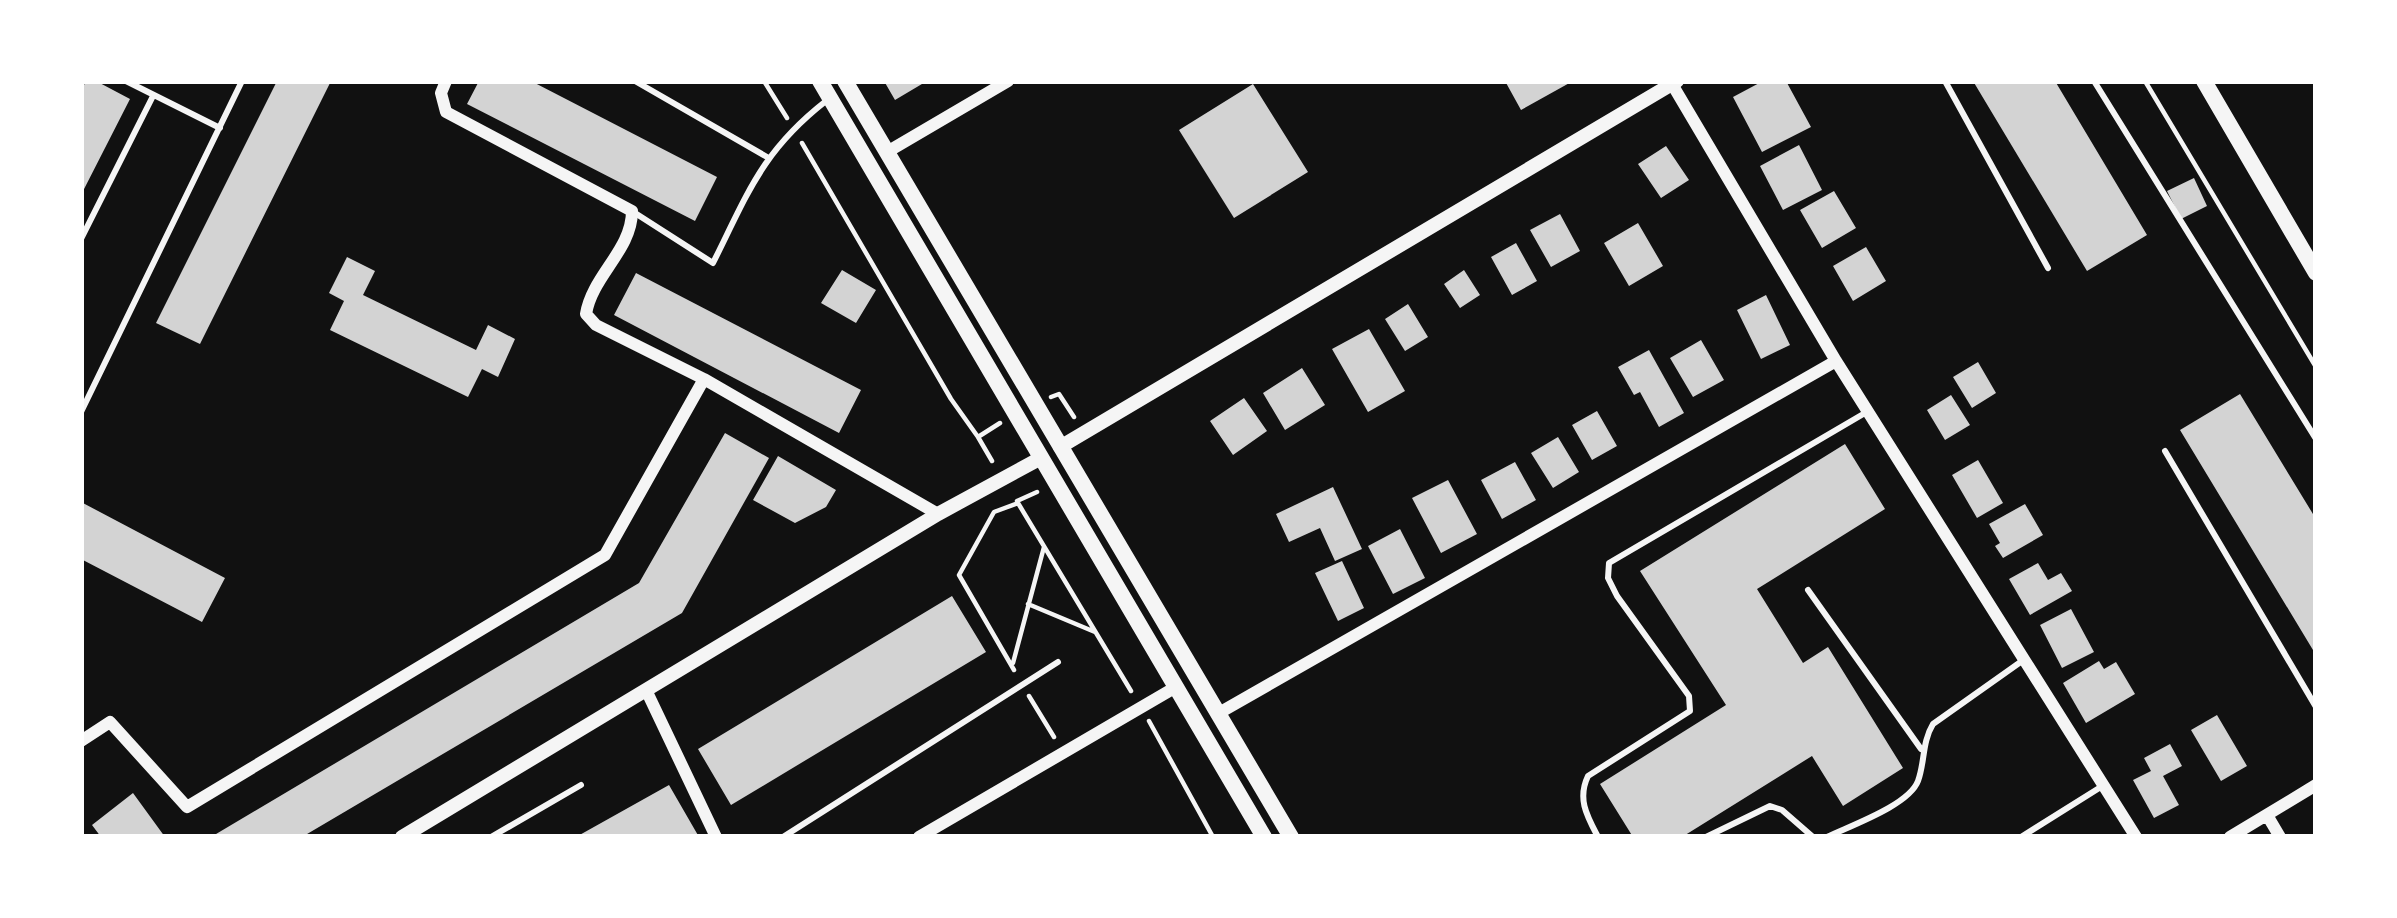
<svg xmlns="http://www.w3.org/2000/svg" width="2397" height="918" font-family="'IBM Plex Sans',sans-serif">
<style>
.building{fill:#d3d3d3}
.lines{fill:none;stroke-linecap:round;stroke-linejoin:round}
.path{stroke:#f5f5f5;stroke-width:4.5}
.service{stroke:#f5f5f5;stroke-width:6}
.minor{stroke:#f5f5f5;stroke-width:12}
.tertiary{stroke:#f5f5f5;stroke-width:14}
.secondary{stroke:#f5f5f5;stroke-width:16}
</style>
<rect width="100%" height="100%" fill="#111"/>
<path class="building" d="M86 81H96L130 99 81 195V91Z
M277 81H331L200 344 156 323Z
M479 81H531L717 177 695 221 467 104Z
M884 81H927L895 100Z
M1505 81H1573L1521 110Z
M1763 81H1786L1811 127 1762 152 1733 97Z
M1973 81H2055L2147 235 2087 271Z
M1253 84 1308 172 1234 218 1179 130Z
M1799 145 1822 190 1783 210 1760 166Z
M1666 146 1689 180 1661 198 1638 164Z
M2194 178 2207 206 2181 219 2167 191Z
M1834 191 1856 228 1822 248 1800 210Z
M1560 214 1580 251 1551 267 1530 230Z
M1638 223 1663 266 1629 286 1604 243Z
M1516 243 1537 281 1512 295 1491 257Z
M1866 247 1886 281 1853 301 1833 266Z
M347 257 375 271 363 295 476 350 488 325 515 339 498 377 482 369 468 397 330 330 344 301 329 293Z
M842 270 876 290 856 323 821 303Z
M1464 270 1480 295 1460 308 1444 284Z
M636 273 861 390 839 433 614 315Z
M1766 295 1790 345 1761 359 1737 310Z
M1408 304 1428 337 1405 351 1385 319Z
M1369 329 1405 391 1368 412 1332 349Z
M1701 340 1724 380 1693 397 1670 358Z
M1649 350 1684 413 1659 427 1640 392 1634 395 1618 367Z
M1978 362 1996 393 1972 408 1953 377Z
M1302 368 1325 405 1285 430 1263 393Z
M2240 394 2316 519V655L2180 430Z
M1951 395 1970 425 1945 440 1927 410Z
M1244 398 1267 431 1233 455 1210 421Z
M1597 411 1617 446 1592 460 1572 425Z
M725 433 769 458 682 613 302 837H211L639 583Z
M1558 437 1579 472 1553 488 1531 453Z
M1845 444 1885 509 1757 589 1803 663 1828 647 1903 768 1843 806 1812 756 1682 837H1633L1600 784 1726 705 1640 571Z
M778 456 836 490 826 507 795 523 753 500Z
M1978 460 2003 503 1977 518 1952 475Z
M1515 462 1536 500 1502 519 1481 480Z
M1448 480 1477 534 1441 553 1412 498Z
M1333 487 1362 549 1335 561 1320 528 1289 542 1276 514Z
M81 502 225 578 202 622 81 559Z
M2025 504 2043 535 2003 558 1995 546 2000 543 1989 524Z
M1400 529 1425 578 1393 594 1368 546Z
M1342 561 1364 608 1338 621 1315 573Z
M2038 563 2048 580 2061 573 2072 591 2030 615 2009 579Z
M952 596 986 652 731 805 698 749Z
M2071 609 2094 652 2062 668 2040 625Z
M2099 661 2104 669 2116 662 2135 694 2086 723 2063 683Z
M2217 715 2247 766 2221 781 2191 730Z
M2170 744 2182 766 2163 776 2179 805 2154 818 2133 780 2151 771 2144 758Z
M669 785 699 837H576Z
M133 793 165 837H101L92 825Z"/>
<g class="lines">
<path class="path" d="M764 81 787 118
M2145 81 2316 367
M802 143 951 399 978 437
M1051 397 1059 394 1074 417
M992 461 978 437 1000 423
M1017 501 1037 492
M1028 604 1095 632
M1013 663 1044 547
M1014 670 959 575 994 512 1018 503 1131 691
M1029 696 1054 737
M1149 721 1213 837"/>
<path class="service" d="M126 81 220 128
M635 81 767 157
M1945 81 2048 268
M2094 81 2316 439
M635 213 713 263C748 193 762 151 826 101
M81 239 153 96
M81 412 242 81
M2165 451 2316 707
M1808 590 1921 749
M491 837 581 785
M783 837 1058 662
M1598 837C1587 816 1577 799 1588 776L1690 711 1689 696 1617 596 1608 578 1609 563 1865 413
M1706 837 1770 806 1782 810 1813 837
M1827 837C1852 825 1909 805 1918 781 1925 762 1922 742 1933 724L2022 661
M2021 837 2104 785"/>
<path class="minor" d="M446 81 441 93 446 112 632 211C632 250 592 276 586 314L596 325 704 379
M1672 84 1836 361 2136 837
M887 152 1008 81
M647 692 716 837
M1219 713 1836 361
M81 741 110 722 187 807 605 555 704 379 938 514
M2267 815 2280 837
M919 837 1176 687
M2230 837 2316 785"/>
<path class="tertiary" d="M1060 447 1677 81
M402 837 938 514 1041 458"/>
<path class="secondary" d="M820 81 1264 837
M845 81 1291 837
M2204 81 2316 273"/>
</g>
<rect width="2397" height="918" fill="none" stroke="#ffffff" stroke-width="168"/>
</svg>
